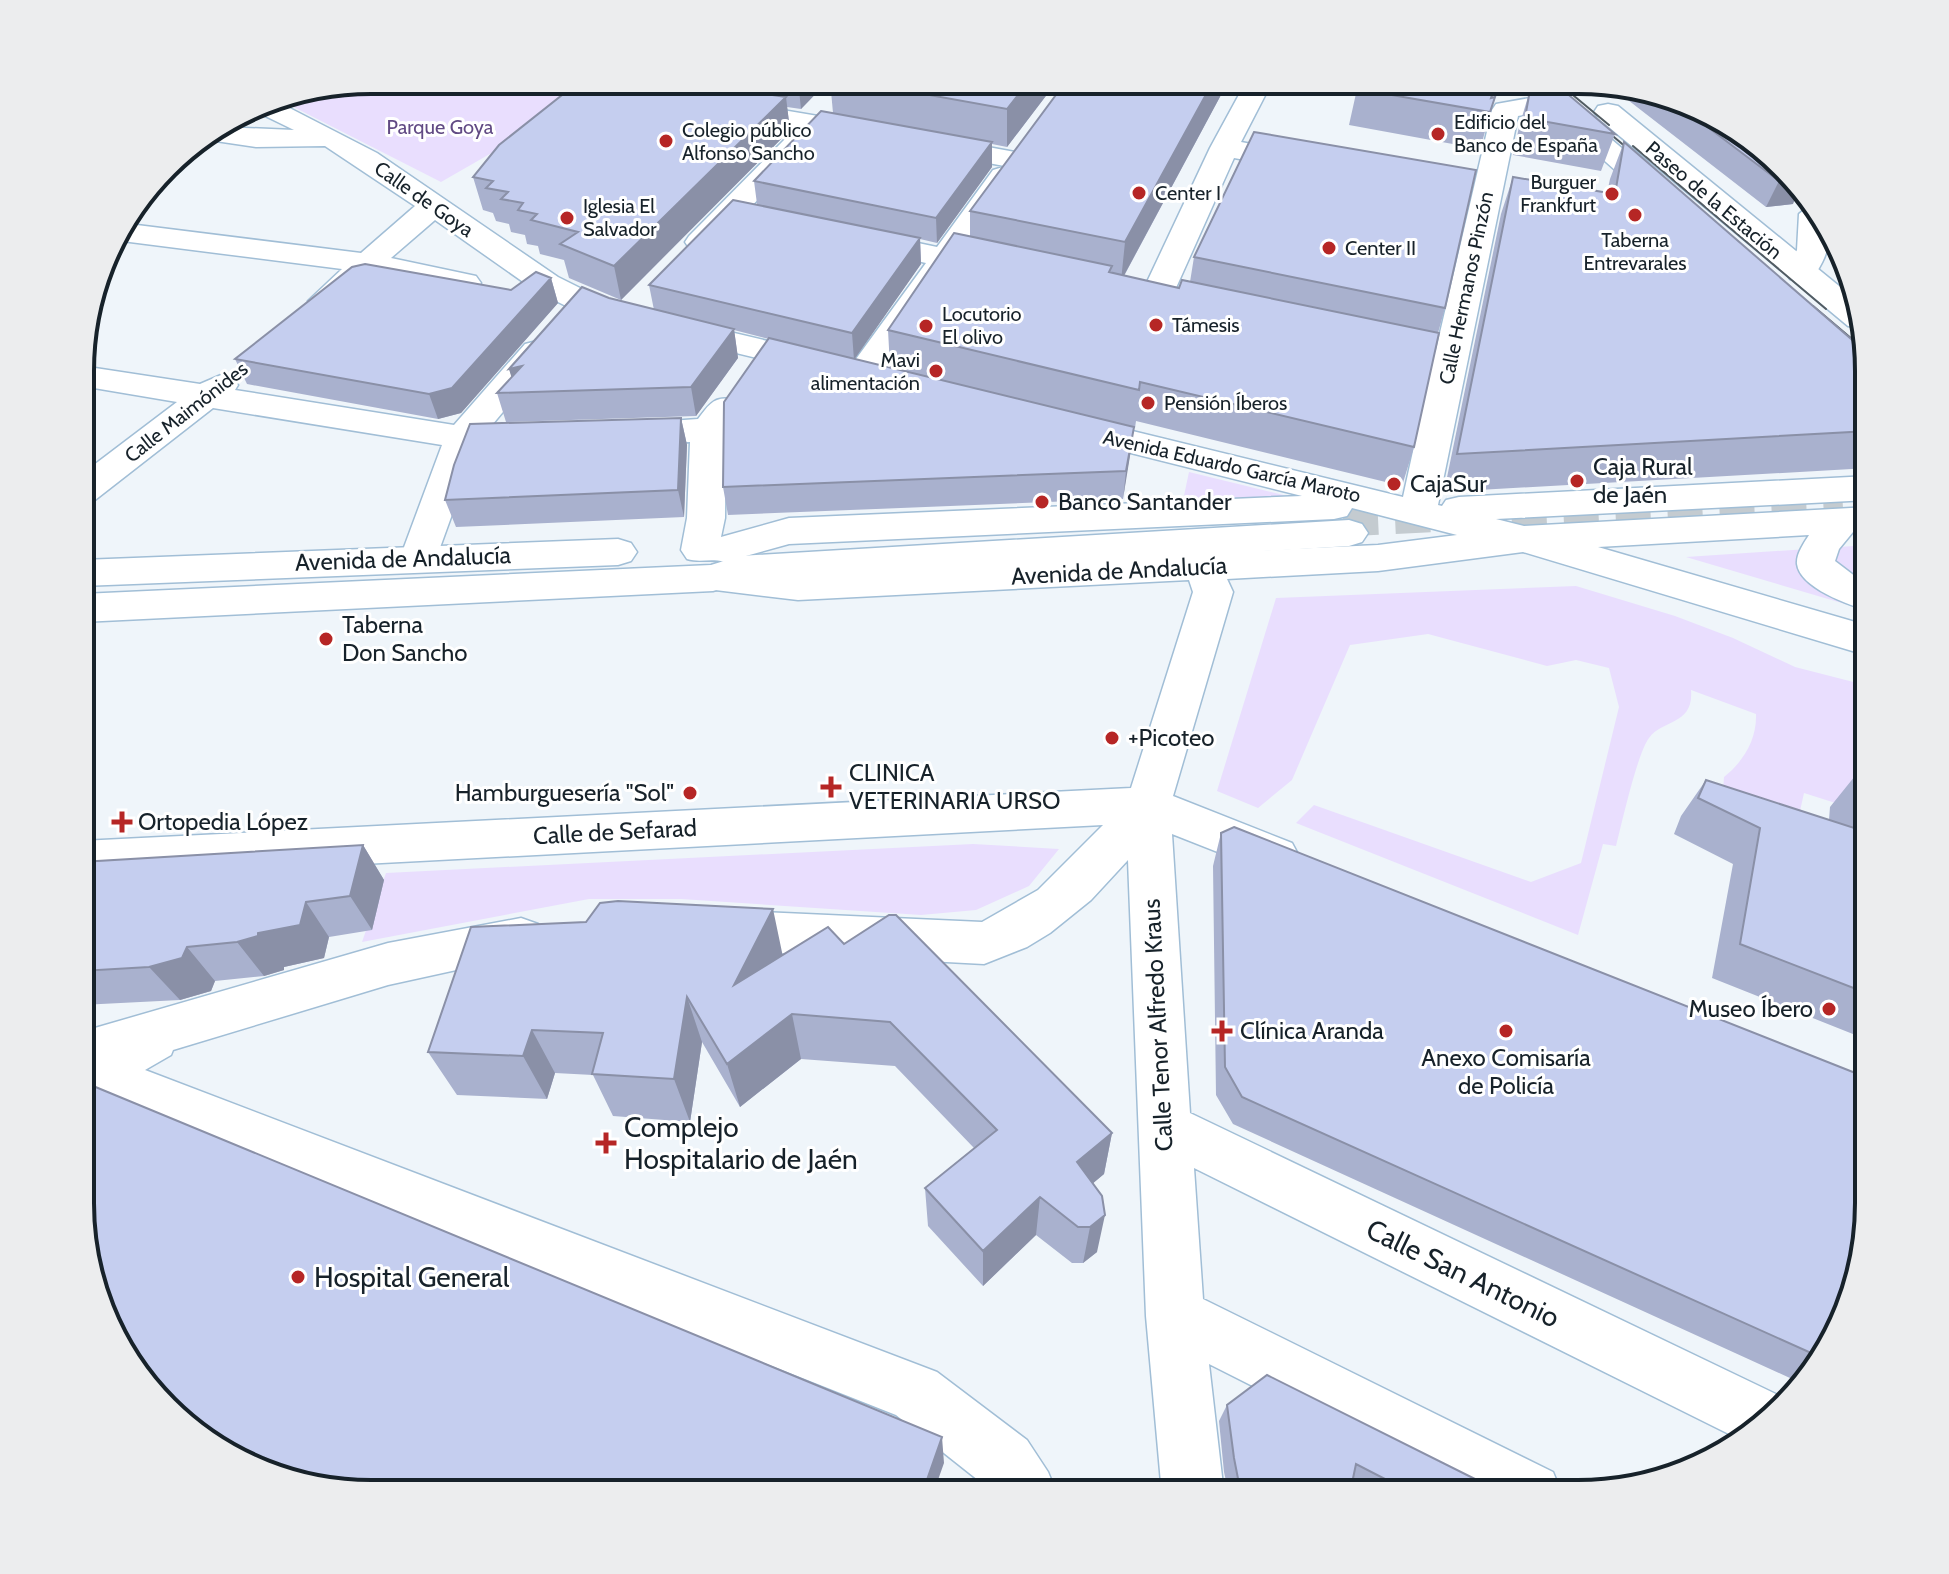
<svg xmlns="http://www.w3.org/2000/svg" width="1949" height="1574" font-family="Cabin,sans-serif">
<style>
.green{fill:#e9defe}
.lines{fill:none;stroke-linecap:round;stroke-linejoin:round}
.major-tunnel{stroke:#c4cbd0;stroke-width:35;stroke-dasharray:35 17;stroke-linecap:butt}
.minor-casing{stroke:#a1bed6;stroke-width:3}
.major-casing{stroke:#a1bed6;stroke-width:3}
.minor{fill:#fff;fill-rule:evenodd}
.major{fill:#fff;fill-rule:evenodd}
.tram{stroke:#525c63;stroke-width:2}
.wall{fill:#a9b1ce}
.shaded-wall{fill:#8a90a7}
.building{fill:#c5ceef;stroke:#8a90a7;stroke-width:2}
.poi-dot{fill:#b62625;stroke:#fff;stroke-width:3}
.labels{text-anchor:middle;stroke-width:6;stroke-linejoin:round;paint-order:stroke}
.far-poi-label{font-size:20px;fill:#17222a;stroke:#fff;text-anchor:start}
.far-park-label{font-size:20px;fill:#614a84;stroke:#fff}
.far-street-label{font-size:20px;fill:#17222a;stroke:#fff}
.poi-label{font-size:24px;fill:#17222a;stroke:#fff;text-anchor:start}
.street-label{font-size:24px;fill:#17222a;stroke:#fff}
.near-poi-label{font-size:28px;fill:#17222a;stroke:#fff;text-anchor:start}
.near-street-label{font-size:28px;fill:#17222a;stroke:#fff}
.rim{fill:none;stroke:#17222a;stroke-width:4}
</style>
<rect width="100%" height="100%" fill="#eff5fa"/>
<path class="green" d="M371 80H462L566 95 502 147 441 182 274 97Z
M1189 472 1304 500 1182 505Z
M1869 545V611L1686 557Z
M1576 586 1675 616 1733 638 1795 667 1869 686V752L1862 750 1848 807 1804 793 1792 847 1723 791 1724 777C1743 762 1757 740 1756 714L1691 690C1694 725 1663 719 1649 738 1637 754 1622 823 1616 846L1603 844 1578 935 1296 823 1314 805 1531 882 1581 863 1619 707 1609 668 1576 660 1547 666 1428 634 1350 645 1292 780 1258 808 1217 791 1276 598Z
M973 844 1059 849 1029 886 976 910 921 915 681 899H589L362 942 386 873Z"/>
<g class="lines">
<path class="major-tunnel" d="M1343 519 1447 514
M1460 527 1843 509"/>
<g class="minor-casing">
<path id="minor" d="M516 80C559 80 601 79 643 89L647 95 643 101 634 103 529 88 520 86Z
M1247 80H1273L1241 142 1312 155 1316 161 1312 167 1302 170 1234 158 1171 299 1166 306 1155 309 1144 306 1139 299 1210 148Z
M1552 94 1562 96 1565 102 1562 108 1518 116 1438 505 1442 506 1446 500 1459 497 1869 476V500L1496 519 1524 526 1869 507V531L1853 532 1839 549 1835 561 1856 577 1869 582V611C1849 605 1800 588 1797 564 1796 554 1804 543 1809 535L1598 547 1869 626V656L1523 552 1378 571 1227 579 1233 592 1173 796 1292 843 1299 856 1292 869 1276 875 1172 834 1190 1113 1784 1398 1786 1403 1737 1438 1194 1168 1203 1299 1553 1472 1562 1494H1466L1209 1364 1224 1494H1162L1146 1316 1128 860 1091 900 1050 933 1027 947 984 964 717 950 700 944 693 930 700 916 717 910 982 922 1038 890 1103 825 81 879V841L1131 788 1193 592 1189 580 798 600 699 588 694 578 699 568 713 565 798 572 1378 545 1457 535 1352 508 1347 516 1334 519 789 544 724 562C711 558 700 563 687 559L681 550 687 518 690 442 624 444 612 441 606 433 612 425 698 419C710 403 715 395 736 400L741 408 726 431 725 518 721 537 789 518 1302 496 1063 436 1057 428 1063 420 1075 417 1403 497 1431 369 1362 353 1358 346 1362 339 1374 336 1436 350 1492 110 1496 104Z
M272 99 377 153 558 277 592 294 637 310 831 356 836 363 831 370 819 373 616 324 570 308 536 291 435 220 391 258 476 276 481 283 476 290 465 292 375 273C356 289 339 314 313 308L308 301 342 269 114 240 121 223 361 253 415 206 325 146 256 147 202 139 223 127 294 130 253 110Z
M729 101 871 125 881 127 885 133 881 139 871 141 719 115 715 109 719 103Z
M797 135 807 137 811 143 807 149 711 248 700 251 689 248 685 242 689 236 787 137Z
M934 137 1015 152 1025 154 1029 160 1025 166 1015 168 924 151 920 145 924 139Z
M1003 167 1013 170 1017 176 964 252 1008 261 1013 268 1008 275 997 277 953 268 890 359 878 381 866 384 854 381 849 374 856 359 926 263 850 246 846 240 850 234 861 231 937 247 993 170Z
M1809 206C1831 237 1835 245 1812 279L1801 281 1790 279 1785 272 1797 250 1799 214Z
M537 341 549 344 554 351 492 425 523 424 535 427 541 435 535 443 476 448 433 567 419 571 405 567 400 558 442 445 213 408 95 500 82 504V474L177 402 82 386V366L200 384 221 375 233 378 238 385 235 390 454 425 525 344Z
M521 918 538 924 545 938 538 952 388 985 173 1050 171 1055 145 1070 937 1372 1027 1440 1048 1472 1057 1494H990L983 1484 896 1415 103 1102 93 1092 86 1076 81 1078V1032L388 943Z"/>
</g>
<g class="major-casing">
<path id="major" d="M1515 81H1543L1672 191 1677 197 1672 203 1662 206 1652 203Z
M1608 104 1618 106 1855 299 1860 328 1848 326 1598 118 1594 112 1598 106Z
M1349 520 1362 524 1368 533 1362 542 1349 546 743 582 713 591 82 622V594L711 565 740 556Z
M618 539 631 543 637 552 631 561 618 565 82 586V560Z"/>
</g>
<use href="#minor" class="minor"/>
<use href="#major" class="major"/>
<path class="tram" d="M1556 81 1609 125
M1596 122 1639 158
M1633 146 1826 309
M1813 306 1865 350"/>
</g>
<path class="wall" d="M581 80H829L801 109 787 107 790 130 621 300 569 278 564 260 540 254 538 246 527 244 525 235 511 232 509 224 496 221 493 213 483 210 473 177Z
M830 80H968L982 83 984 80H1058L1007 147 992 144V167L937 243 920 239 921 264 854 359 890 367 888 330 970 237V211L1229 80 1124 276 1179 288 1190 282 1194 257 1445 308 1438 333 1414 447 1402 486 1136 421 1135 428H1133L1123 499 728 515 723 487 769 339 734 330 738 358 696 416 506 422 497 393 512 377 509 369 609 298 654 310 649 285 757 204 754 181 833 113Z
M1606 83 1690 102 1770 153 1793 204 1766 207Z
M1357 89 1492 98 1495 97 1480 149 1349 125Z
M1530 90 1615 134 1601 171 1513 155 1519 127Z
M1624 142 1869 371V468L1444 492 1501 214 1513 177 1607 193 1610 179Z
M551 278 558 303 461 413 438 419 247 384 235 359 511 290Z
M681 418 687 445 684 517 456 527 445 500Z
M1859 771 1869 774 1868 1040 1712 978 1733 864 1674 834 1681 816 1706 780 1829 820 1830 807Z
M1221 833 1847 1315 1803 1384 1233 1124 1216 1095 1213 866Z
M363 845 384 880 372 930 329 937 324 958 284 967V970L264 976 215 981 211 991 180 1000 81 1005V862Z
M844 944 1112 1133 1104 1174 1093 1183 1097 1252 1083 1263H1072L1036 1235 983 1286 928 1226 925 1188 974 1148 895 1066 801 1059 740 1107 702 1042 690 1122 613 1116 593 1075 555 1073 547 1099 457 1095 428 1052 782 955Z
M1227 1405 1505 1494H1372L1352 1484 1351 1488 1345 1494H1229L1224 1472 1219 1421Z"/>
<path class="shaded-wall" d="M798 80H829L801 109Z
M1030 80H1058L1007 147V109Z
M1214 80H1229L1121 281 1125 242Z
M786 97 790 130 621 300 614 266Z
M992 142V167L937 243 936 218Z
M1789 179 1798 192 1793 204 1766 207 1779 181Z
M920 238 921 264 854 360 852 333Z
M551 278 558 303 461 413 438 419 429 394Z
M734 329 738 358 696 416 691 387Z
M522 366 516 392 509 369Z
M681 418 687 445 684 517 678 490Z
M1134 427 1130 456 1123 499 1126 471Z
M363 845 384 880 372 930 350 896Z
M306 902 329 937 324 958 284 967V970L264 976 237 942Z
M773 909 783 957 734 985Z
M187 947 215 981 211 991 180 1000 149 967Z
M687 997 702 1042 690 1122 674 1079Z
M792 1014 801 1059 740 1107 727 1064Z
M532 1030 555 1073 547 1099 523 1056Z
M1112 1133 1104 1174 1072 1201 1077 1162Z
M1040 1197 1036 1235 983 1286V1251Z
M1105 1215 1097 1252 1083 1263 1090 1227Z
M942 1437 944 1463 933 1494H922Z"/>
<path class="building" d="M581 80H669L786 97 614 266 560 244 578 232 531 220 537 214 518 210 523 203 501 199 508 192 486 188 493 181 473 177 499 145Z
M846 80H968L982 83 984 80H1030L1007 109Z
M1067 80H1214L1125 242 970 211Z
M1360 80 1497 81 1491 98 1495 97 1490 112 1357 89Z
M1557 85 1615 134 1525 118 1530 90Z
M1668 97 1690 102 1770 153 1789 179 1779 181Z
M821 111 992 142 936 218 754 181Z
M1254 132 1476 170 1445 308 1194 257Z
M1624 142 1865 351 1869 371V431L1457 454 1513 177 1615 194Z
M733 200 920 238 852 333 649 285Z
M954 233 1112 266 1109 272 1179 288 1182 280 1439 333 1414 447 1140 382 1139 390 888 330Z
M365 264 511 290 536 272 551 278 452 388 429 394 235 359 352 267Z
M582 287 609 298 734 329 691 387 497 393 522 366 509 369Z
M769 338 1134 427 1126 471 723 487 724 402Z
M681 418 678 490 445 500 454 465 470 424Z
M1859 771 1869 774V994L1740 944 1760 828 1698 798 1706 780 1854 828Z
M1234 827 1868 1078V1222L1847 1315 1820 1357 1242 1097 1225 1067 1221 833Z
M363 845 350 896 306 902 300 925 258 933V936L237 942 187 947 182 958 149 967 81 971V862Z
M618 901 773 909 734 985 828 927 844 944 889 915H896L1112 1133 1077 1162 1102 1196 1105 1215 1090 1227H1078L1040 1197 983 1251 925 1188 997 1130 890 1022 792 1014 727 1064 687 997 674 1079 592 1074 603 1033 532 1030 523 1056 428 1052 471 927 586 922 600 903Z
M81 1081 942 1437 922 1494 353 1493 260 1472 179 1421 110 1332 81 1222Z
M1267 1375 1505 1494H1414L1356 1464 1351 1488 1319 1492 1320 1494H1241L1234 1458 1227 1405Z"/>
<g class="poi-dot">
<circle cx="1438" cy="134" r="8"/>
<circle cx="666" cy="141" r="8"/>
<circle cx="1139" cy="193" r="8"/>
<circle cx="1612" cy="194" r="8"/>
<circle cx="1635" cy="215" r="8"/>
<circle cx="567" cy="218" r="8"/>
<circle cx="1329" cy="248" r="8"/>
<circle cx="1156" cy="325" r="8"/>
<circle cx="926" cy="326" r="8"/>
<circle cx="936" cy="371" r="8"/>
<circle cx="1148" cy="403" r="8"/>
<circle cx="1577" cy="481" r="8"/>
<circle cx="1394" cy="484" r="8"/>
<circle cx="1042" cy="502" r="8"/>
<circle cx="326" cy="639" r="8"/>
<circle cx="1112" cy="738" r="8"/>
<path d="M827 775h8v8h8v8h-8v8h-8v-8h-8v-8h8z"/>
<circle cx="690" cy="793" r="8"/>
<path d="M118 810h8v8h8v8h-8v8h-8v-8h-8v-8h8z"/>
<circle cx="1829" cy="1009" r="8"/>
<path d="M1218 1019h8v8h8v8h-8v8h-8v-8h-8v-8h8z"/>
<circle cx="1506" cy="1031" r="8"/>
<path d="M602 1131h8v8h8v8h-8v8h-8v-8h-8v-8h8z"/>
<circle cx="298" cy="1277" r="8"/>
</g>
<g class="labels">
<g class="far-poi-label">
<text x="1454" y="129">Edificio del<tspan x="1454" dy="23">Banco de España</tspan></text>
<text x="682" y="137">Colegio público<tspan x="682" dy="23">Alfonso Sancho</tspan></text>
<text x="1596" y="189" text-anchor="end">Burguer<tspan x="1596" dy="23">Frankfurt</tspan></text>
<text x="1155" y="200">Center I</text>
<text x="583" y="213">Iglesia El<tspan x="583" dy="23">Salvador</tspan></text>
<text x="1635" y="247" text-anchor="middle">Taberna<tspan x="1635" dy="23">Entrevarales</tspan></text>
<text x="1345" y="255">Center II</text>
<text x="942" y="321">Locutorio<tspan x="942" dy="23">El olivo</tspan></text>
<text x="1172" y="332">Támesis</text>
<text x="920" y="367" text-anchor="end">Mavi<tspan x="920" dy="23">alimentación</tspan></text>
<text x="1164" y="410">Pensión Íberos</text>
</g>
<g class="far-park-label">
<text x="440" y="134">Parque Goya</text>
</g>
<g class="far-street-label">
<text transform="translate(424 199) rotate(35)" y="7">Calle de Goya</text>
<text transform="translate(1714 200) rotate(40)" y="7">Paseo de la Estación</text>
<text transform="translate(1466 288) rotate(-78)" y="7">Calle Hermanos Pinzón</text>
<text transform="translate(186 412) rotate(-38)" y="7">Calle Maimónides</text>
<text transform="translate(1232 466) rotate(13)" y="7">Avenida Eduardo García Maroto</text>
</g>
<g class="poi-label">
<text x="1593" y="475">Caja Rural<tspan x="1593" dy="28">de Jaén</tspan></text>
<text x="1410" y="492">CajaSur</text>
<text x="1058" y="510">Banco Santander</text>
<text x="342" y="633">Taberna<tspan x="342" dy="28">Don Sancho</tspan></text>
<text x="1128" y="746">+Picoteo</text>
<text x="849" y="781">CLINICA<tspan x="849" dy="28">VETERINARIA URSO</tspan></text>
<text x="674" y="801" text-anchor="end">Hamburguesería "Sol"</text>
<text x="138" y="830">Ortopedia López</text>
<text x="1813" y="1017" text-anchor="end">Museo Íbero</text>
<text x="1240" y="1039">Clínica Aranda</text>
<text x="1506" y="1066" text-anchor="middle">Anexo Comisaría<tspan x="1506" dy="28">de Policía</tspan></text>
</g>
<g class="street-label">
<text transform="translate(403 559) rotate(-2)" y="8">Avenida de Andalucía</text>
<text transform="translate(1119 571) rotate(-3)" y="8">Avenida de Andalucía</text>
<text transform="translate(615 832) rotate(-3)" y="8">Calle de Sefarad</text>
<text transform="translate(1158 1025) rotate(-93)" y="8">Calle Tenor Alfredo Kraus</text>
</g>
<g class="near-poi-label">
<text x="624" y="1137">Complejo<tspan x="624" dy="32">Hospitalario de Jaén</tspan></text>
<text x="314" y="1287">Hospital General</text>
</g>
<g class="near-street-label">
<text transform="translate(1463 1273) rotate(26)" y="10">Calle San Antonio</text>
</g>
</g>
<path d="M0 0H1949V1574H0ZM371 94H1578A277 277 0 0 1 1855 371V1203A277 277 0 0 1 1578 1480H371A277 277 0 0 1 94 1203V371A277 277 0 0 1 371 94Z" fill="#ecedee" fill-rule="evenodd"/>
<path class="rim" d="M371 94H1578A277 277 0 0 1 1855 371V1203A277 277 0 0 1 1578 1480H371A277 277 0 0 1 94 1203V371A277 277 0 0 1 371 94Z"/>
</svg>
